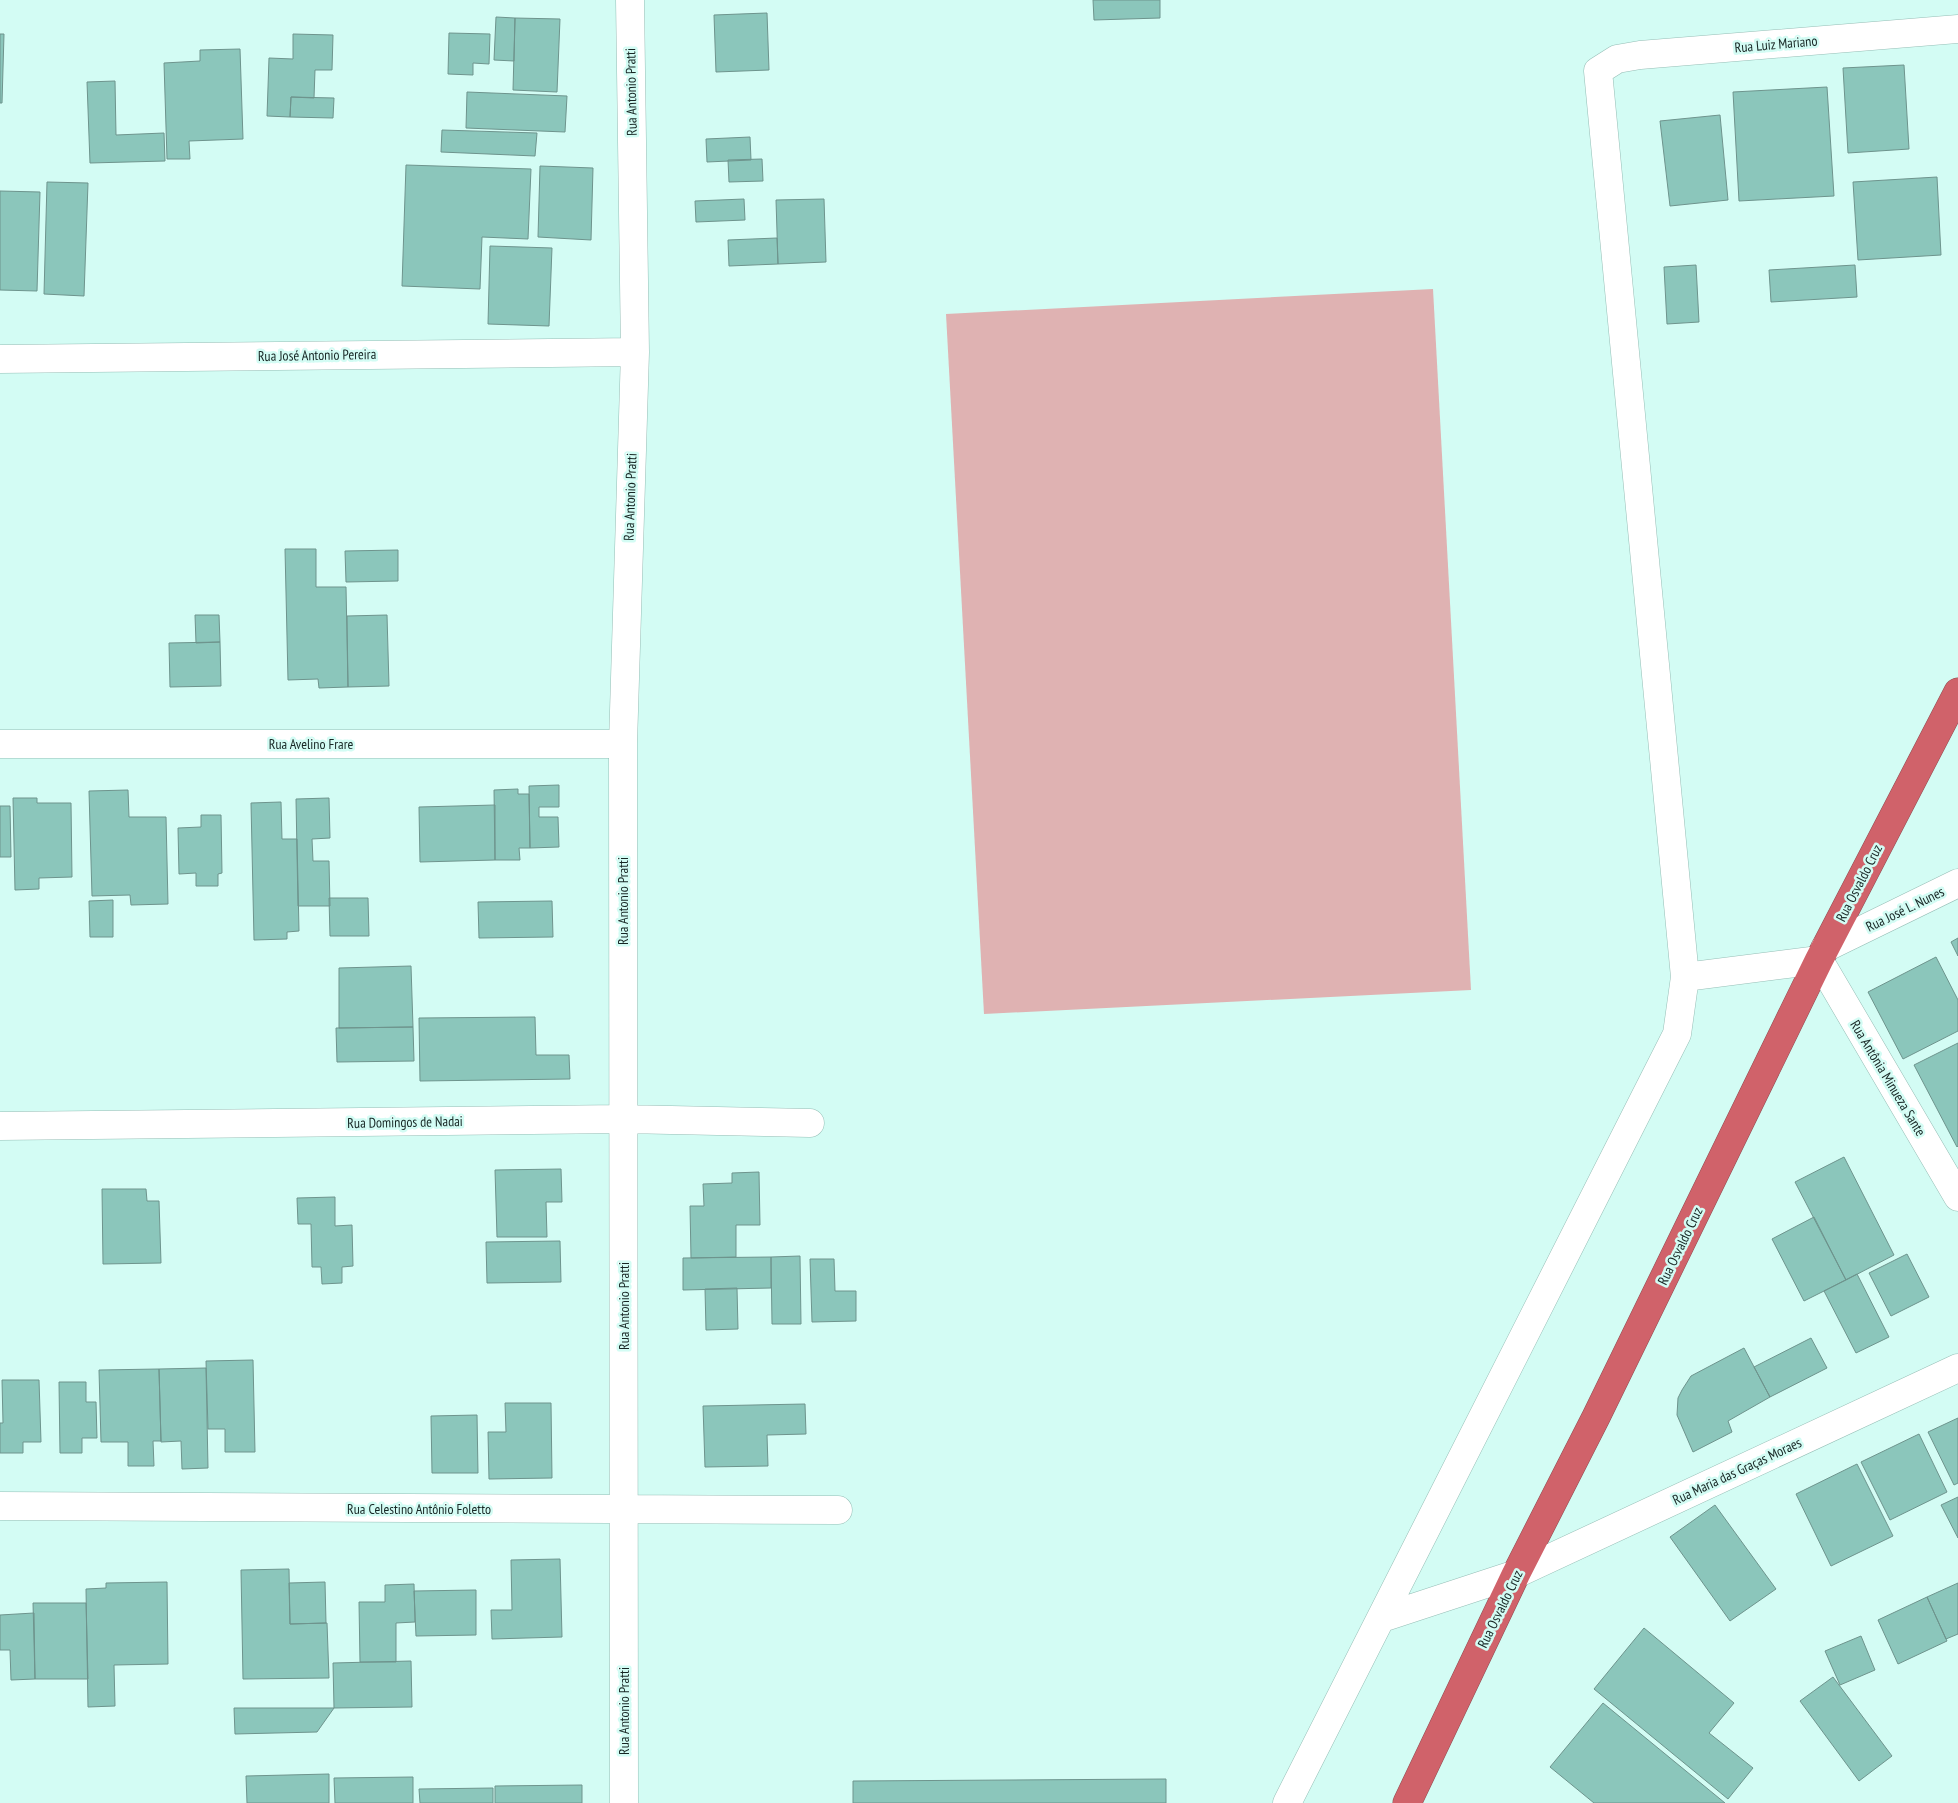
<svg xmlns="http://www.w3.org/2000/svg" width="1958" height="1803" font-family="'PT Sans Narrow',sans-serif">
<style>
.green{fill:#dfb2b2}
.building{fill:#8bc6bb;stroke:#6e948d}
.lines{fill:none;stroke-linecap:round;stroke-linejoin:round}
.minor-casing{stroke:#96beb6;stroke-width:29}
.highway-casing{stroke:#8f4d52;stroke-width:29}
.minor{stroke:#fff;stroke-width:28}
.highway{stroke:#d0626a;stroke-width:28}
.labels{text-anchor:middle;stroke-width:5;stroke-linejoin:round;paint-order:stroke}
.street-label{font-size:14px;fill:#172624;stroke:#d3fcf4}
</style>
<rect width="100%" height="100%" fill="#d3fcf4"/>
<path class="green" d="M1433 289 1471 990 984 1014 946 314Z"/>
<path class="building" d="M1093 0H1160V18L1094 20Z
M767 13 769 70 716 72 714 15Z
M496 17 515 18 514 61 494 60Z
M515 18 560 19 557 92 513 90Z
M449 33 490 34 489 64 473 63V75L448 74Z
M0 34H4L2 103H0Z
M293 34 333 35 332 70H315L314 98 291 97 290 117 267 116 269 58 293 59Z
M240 49 243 139 189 141 190 159H167L164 63 200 61V50Z
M1904 65 1909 149 1848 153 1843 68Z
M115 81 116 135 164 133 165 161 90 163 87 82Z
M1827 87 1834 196 1739 201 1733 92Z
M467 92 567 96 565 132 466 128Z
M291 97 334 98 333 118 290 117Z
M1720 115 1728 200 1670 206 1660 121Z
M442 130 537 133 535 156 441 152Z
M750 137 751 160 707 162 706 139Z
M762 159 763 181 729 182 728 160Z
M406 165 531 169 528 239 482 237 480 289 402 286Z
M540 166 593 168 591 240 538 237Z
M1937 177 1941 255 1858 260 1853 182Z
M47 182 88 183 84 296 44 294Z
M0 191 40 192 37 291 0 290Z
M744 199 745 220 696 222 695 201Z
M824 199 826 262 778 264 776 200Z
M777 238 778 264 729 266 728 240Z
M490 246 552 248 549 326 488 324Z
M1696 265 1699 322 1667 324 1664 267Z
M1855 265 1857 297 1771 302 1769 270Z
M285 549H316V587H346L348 687 319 688 318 679 288 680Z
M398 550V581L346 582 345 551Z
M195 615H219L220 642 196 643Z
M387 615 389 686 348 687 347 616Z
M220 642 221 686 170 687 169 643Z
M559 785V807H539V817H558L559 847 530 848 529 786Z
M518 789V794H529L530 848H519L520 860H495L494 790Z
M128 790 129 817H166L168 904 131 905 130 895 92 896 89 791Z
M13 798H37V803H71L72 877 39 878V889L15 890Z
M329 798 330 838 312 839 313 861H329L330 906H298L296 799Z
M281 802 282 839H297L299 931 287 932V939L254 940 251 803Z
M495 805V860L420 862 419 807Z
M0 806H10L11 857H0Z
M201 815H221L222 873 218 874V886H196V873L179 874 178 828 201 827Z
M329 898H368L369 936H330Z
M113 900V937H90L89 901Z
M552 901 553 937 479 938 478 902Z
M1958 938V956L1951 942Z
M1936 957 1958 1000V1031L1903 1059 1868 992Z
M411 966 413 1027 339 1028V968Z
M535 1017 536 1055H569L570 1079 420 1081 419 1018Z
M413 1027 414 1061 337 1062 336 1028Z
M1958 1043V1146L1957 1147 1914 1065Z
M1844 1157 1894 1255 1846 1280 1795 1182Z
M561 1169 562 1202H546L547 1237H497L495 1170Z
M759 1172 760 1225H736V1257L691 1258 690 1206H704L703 1184 732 1183V1173Z
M102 1189H146L147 1201H159L161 1263 103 1264Z
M335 1197V1226L352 1225 353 1266 342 1267V1283L322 1284 321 1267H312L311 1224H298L297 1198Z
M1814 1217 1846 1280 1804 1301 1772 1239Z
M560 1241 561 1282 487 1283 486 1242Z
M1907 1254 1929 1297 1891 1316 1869 1273Z
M800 1256 801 1324H772L771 1257Z
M771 1257V1288L683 1290V1258Z
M810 1259H834L835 1291H856V1321L812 1322Z
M1857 1274 1889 1337 1856 1353 1824 1291Z
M737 1288 738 1329 706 1330 705 1289Z
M1811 1338 1827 1368 1770 1397 1754 1367Z
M1744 1348 1770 1397 1728 1421 1732 1432 1693 1452 1677 1415 1678 1398 1682 1390 1691 1376Z
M253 1360 255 1452H225V1429H208L206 1361Z
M206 1368 208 1468 182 1469 181 1441 161 1442 159 1369Z
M159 1369 161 1441H153L154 1466H128V1442H101L99 1370Z
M2 1380H39L41 1442H23V1453H0V1423H3Z
M59 1382H86V1402H96L97 1438H82V1453H60Z
M505 1403H551L552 1478 489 1479 488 1432H506Z
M805 1404 806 1434 767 1435 768 1466 705 1467 703 1406Z
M477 1415 478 1473H432L431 1416Z
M1958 1418V1483L1954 1485 1928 1432Z
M1919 1434 1947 1492 1890 1520 1861 1462Z
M1857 1464 1893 1536 1831 1566 1796 1494Z
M1958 1497V1538L1941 1505Z
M1715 1505 1776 1589 1730 1621 1670 1537Z
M560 1559 562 1637 492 1639 491 1610H512L511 1560Z
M289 1569 290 1624 327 1623 329 1678 243 1679 241 1570Z
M167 1582 168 1664 114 1665 115 1706 88 1707 86 1589 106 1588V1583Z
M325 1582 326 1623 290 1624 289 1583Z
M1958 1583V1634L1946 1639 1927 1597Z
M414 1584 415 1622 396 1623V1662H360L359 1602H385V1585Z
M476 1590V1635L416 1636 414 1591Z
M1927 1597 1947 1641 1898 1664 1878 1620Z
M33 1603H86L88 1679H35Z
M34 1613 35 1679 11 1680 10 1650H0V1615Z
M1644 1628 1734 1703 1709 1733 1753 1768 1728 1799 1594 1689Z
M1861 1636 1875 1670 1840 1685 1825 1651Z
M411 1661 412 1707 334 1708 333 1663Z
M1833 1677 1892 1756 1859 1781 1800 1701Z
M1603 1703 1725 1803H1594L1550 1767Z
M234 1708H334L317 1732 235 1734Z
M329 1774V1803H247L246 1776Z
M413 1777V1803H335L334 1778Z
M1166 1779V1803H853V1781Z
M582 1785V1803H495V1786Z
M493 1788V1803H420L419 1789Z"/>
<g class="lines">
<g class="minor-casing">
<path id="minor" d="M0 359 635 352
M0 744H623
M1825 948 1958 883
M1685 977 1819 960 1958 1197
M0 1126 624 1119 810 1123
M0 1506 838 1510
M1382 1618 1516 1574 1958 1368
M624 1803 623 744 635 352 630 0
M1287 1803 1677 1034 1685 977 1598 71 1617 59 1640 55 1958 29"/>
</g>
<g class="highway-casing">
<path id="highway" d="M1407 1803 1516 1574 1596 1417 1819 960 1958 692"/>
</g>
<use href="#minor" class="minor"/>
<use href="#highway" class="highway"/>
</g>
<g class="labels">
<g class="street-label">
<text transform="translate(1776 44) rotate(-5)" y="5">Rua Luiz Mariano</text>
<text transform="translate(631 92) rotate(-91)" y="5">Rua Antonio Pratti</text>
<text transform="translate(317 355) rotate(-1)" y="5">Rua José Antonio Pereira</text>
<text transform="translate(630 497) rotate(-88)" y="5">Rua Antonio Pratti</text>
<text x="311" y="749">Rua Avelino Frare</text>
<text transform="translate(1859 883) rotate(-63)" y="5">Rua Osvaldo Cruz</text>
<text transform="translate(623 901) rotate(-90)" y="5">Rua Antonio Pratti</text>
<text transform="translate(1905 909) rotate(-26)" y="5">Rua José L. Nunes</text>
<text transform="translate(1888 1078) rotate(59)" y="5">Rua Antônia Minueza Sante</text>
<text transform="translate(405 1122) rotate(-1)" y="5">Rua Domingos de Nadai</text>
<text transform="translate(1680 1246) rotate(-64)" y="5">Rua Osvaldo Cruz</text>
<text transform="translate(624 1306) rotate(-90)" y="5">Rua Antonio Pratti</text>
<text transform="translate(1737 1471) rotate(-25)" y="5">Rua Maria das Graças Moraes</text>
<text x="419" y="1514">Rua Celestino Antônio Foletto</text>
<text transform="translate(1500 1609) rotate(-64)" y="5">Rua Osvaldo Cruz</text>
<text transform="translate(624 1711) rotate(-90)" y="5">Rua Antonio Pratti</text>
</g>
</g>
</svg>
